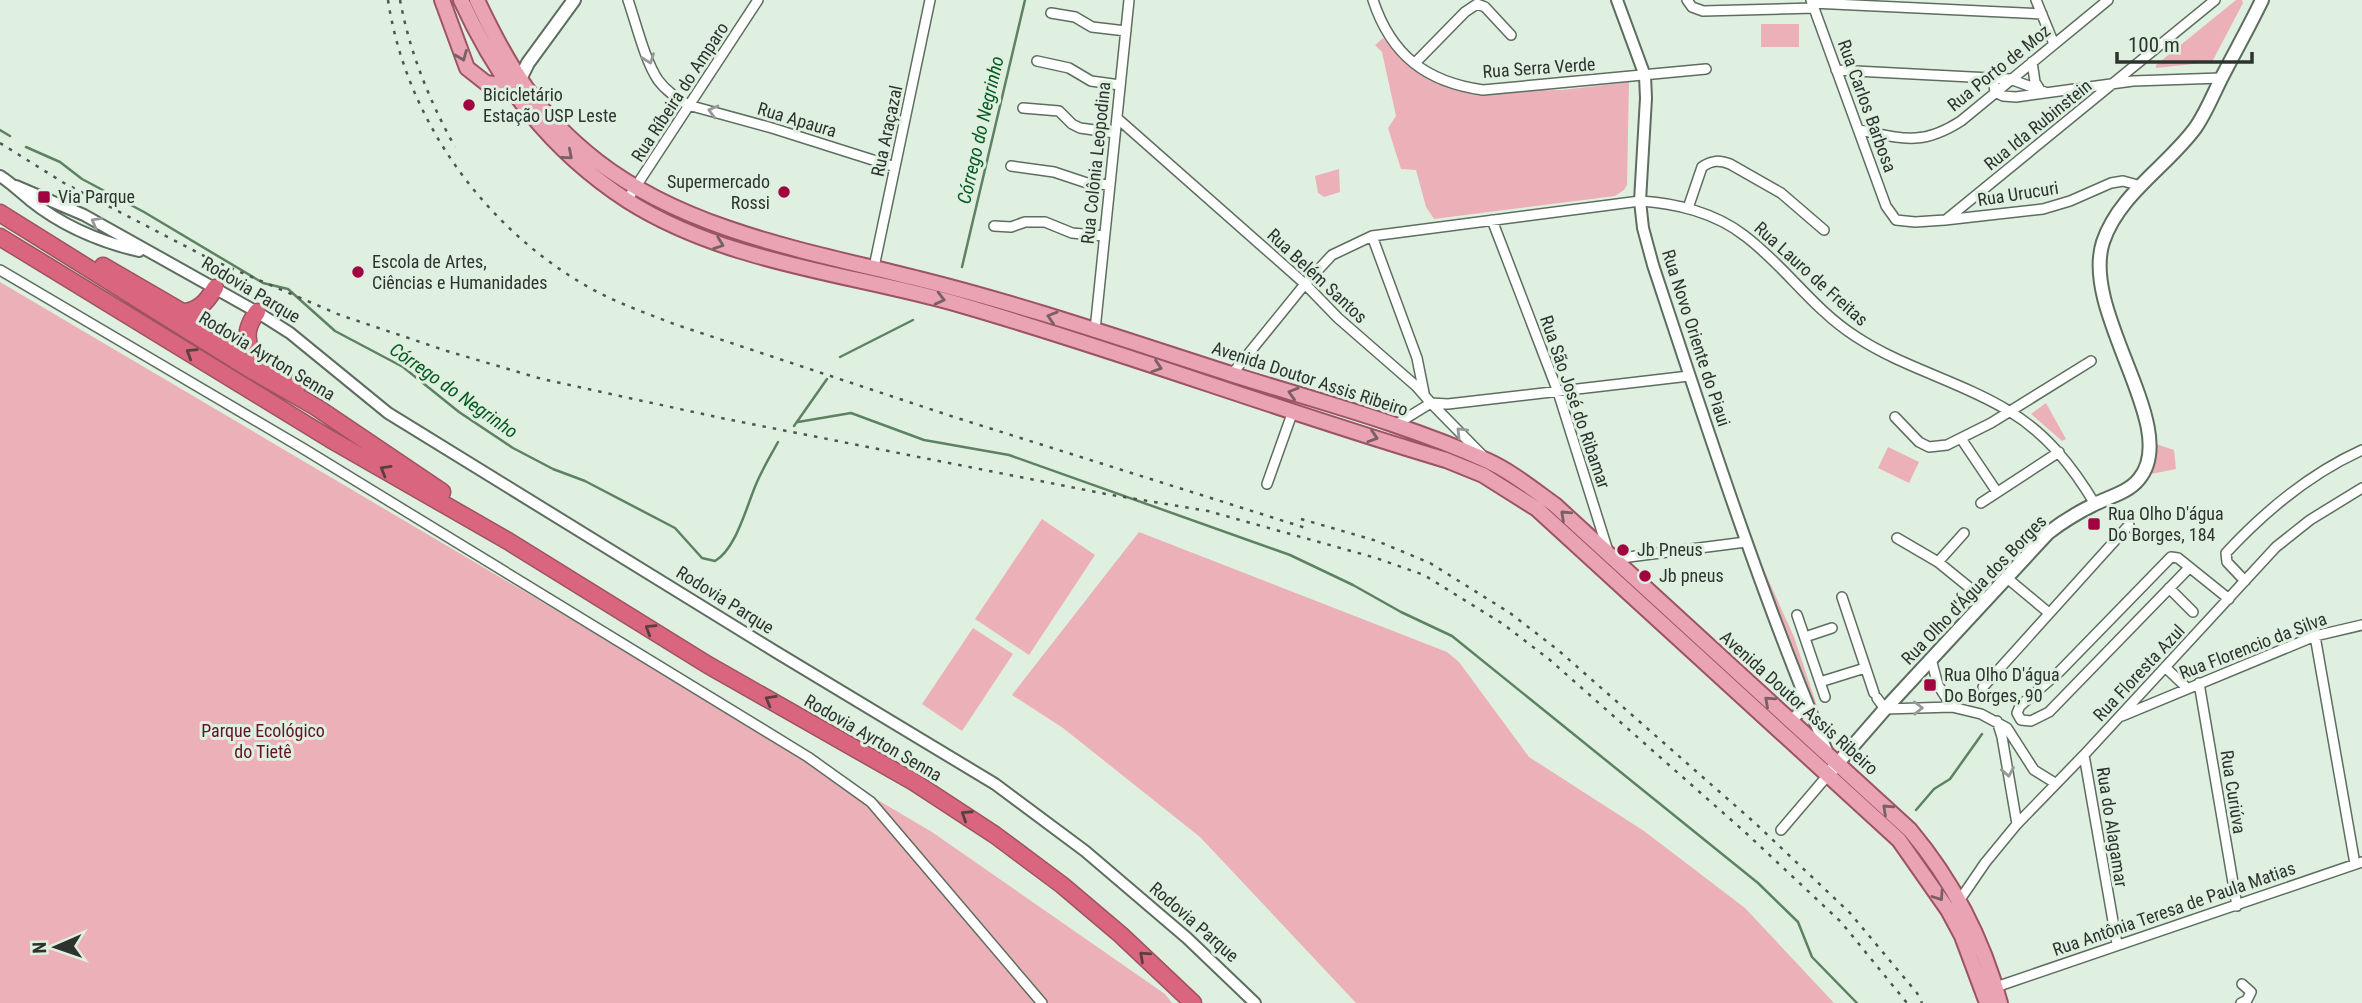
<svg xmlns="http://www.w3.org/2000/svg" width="2362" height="1003" font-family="'Roboto Condensed',sans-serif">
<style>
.green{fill:#ecb0b8}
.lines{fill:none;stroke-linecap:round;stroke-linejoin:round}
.stream{stroke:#5d8262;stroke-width:2.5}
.minor-casing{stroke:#5d6d5f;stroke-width:12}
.tertiary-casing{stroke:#5d6d5f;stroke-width:14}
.secondary-casing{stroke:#5d6d5f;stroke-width:16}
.primary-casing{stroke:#9d5462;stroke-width:18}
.motorway-casing{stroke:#9d5462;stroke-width:19}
.minor{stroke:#fff;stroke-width:9}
.tertiary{stroke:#fff;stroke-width:10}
.secondary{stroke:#fff;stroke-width:12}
.primary{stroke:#e9a3b2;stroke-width:14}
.motorway{stroke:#da657e;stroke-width:16}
.rail{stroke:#4e574f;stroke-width:2.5;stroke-dasharray:3.5 7;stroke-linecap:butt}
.oneway{stroke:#786063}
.oneway2{stroke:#969a96}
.oneway3{stroke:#584042}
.poi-dot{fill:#a10341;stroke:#dff0e0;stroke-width:2.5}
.labels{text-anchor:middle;stroke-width:6;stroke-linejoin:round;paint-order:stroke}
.street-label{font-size:18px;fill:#2d342e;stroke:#dff0e0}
.poi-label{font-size:18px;fill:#2d342e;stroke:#dff0e0;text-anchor:start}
.park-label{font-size:18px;fill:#631129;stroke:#dff0e0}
.water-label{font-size:19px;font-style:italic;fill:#065a22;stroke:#dff0e0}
</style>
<rect width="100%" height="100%" fill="#dff0e0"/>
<path class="green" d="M2236 0H2242L2243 3 2212 62 2156 68V65Z
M1761 24H1799V47H1761Z
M1383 38 1425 77 1462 91 1562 90 1629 82 1627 185 1624 190 1615 196 1434 219 1426 207 1416 170 1401 169 1388 128 1396 116 1382 52 1375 45Z
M1339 169 1340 192 1324 197 1318 193 1315 176Z
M0 282 932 832 1165 994 1172 1003H0Z
M2046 403 2066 439 2062 441 2031 414Z
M2156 444 2174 450 2176 469 2151 474Z
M1888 447 1919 462 1909 483 1878 468Z
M1042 519 1095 555 1029 655 975 619Z
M1139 532 1447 652 1459 662 1529 757 1644 831 1745 908 1834 1003H1356L1200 837 1063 728 1012 695Z
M1754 548 1794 637 1825 730 1838 757 1817 739Z
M973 628 1013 654 962 731 922 704Z"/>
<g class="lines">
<path class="stream" d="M0 130 10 136
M26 147 60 162 82 179 144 212 263 283 288 289 335 331 403 367 459 412 513 448 553 469 585 481 675 528 702 558 715 561C737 548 747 504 757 482 763 468 771 455 778 442
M962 267 1025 0
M840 357 913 320
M798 422 851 413 924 440 1009 455 1290 555 1353 585 1401 612 1452 636 1758 883 1798 922 1812 957 1857 1003
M794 426 827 379
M1916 810 1934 789 1950 779 1982 734"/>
<g class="minor-casing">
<path id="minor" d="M628 0C636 23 645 61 658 80 666 91 677 98 688 105L772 128 895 167
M1373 0C1391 55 1426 82 1483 90L1706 69
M1687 0 1692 7 1703 11 1814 8
M1811 0 1886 206 1896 220 1915 222 1945 220 2043 209 2070 201 2111 183 2123 181 2141 186
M2036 0 2054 44
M1812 3 2042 14
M1051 13 1075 17 1092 27 1126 31
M1037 61 1069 68 1091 81 1120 85
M2032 62 2035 82 2040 90
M1415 63 1465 12 1477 4 1485 7 1511 35
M1836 70 2010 79 2045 92
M1993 78 1995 92 2003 96 2016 97 2133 81 2221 78
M1023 108 1059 111 1072 124 1080 128 1115 133
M1117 118 1305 284 1338 318 1416 386 1431 403 1483 456
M1860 130C1903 139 1922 146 1961 121L2108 0
M1011 166 1054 172 1087 183 1109 185
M627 200 758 0
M1688 208 1702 167C1712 160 1719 160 1730 164L1781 193 1824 230
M1947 219 2215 0
M1492 220 1558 392 1608 551
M994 226 1011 227 1025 222H1045L1072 233 1104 236
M1372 236 1417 358 1424 393
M874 267 930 0
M0 270 304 449 808 757 871 802 1042 1003
M1095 330 1129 0
M1232 374 1305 284 1332 255 1372 236 1640 201C1676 203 1716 213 1745 236 1785 266 1813 309 1855 336 1903 368 1960 381 2009 411 2047 434 2072 466 2095 504
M1431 403 1448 404 1689 376
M1895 417 1919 442 1929 447 1947 445 1991 423 2091 361
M1395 425 1431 403
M1962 440 1997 492
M1267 484 1293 411
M1981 503 2059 452
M1897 538 1938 562 1986 601
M1613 559 1746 542
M1938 562 1964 533
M2189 568 2049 712 2031 721 2021 720 2017 713 2020 706 2059 672 2171 557 2178 558 2229 599
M2007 578 2049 613
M2245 581 2227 562 2226 553C2265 511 2309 474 2362 450
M2169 588 2193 612
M1842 597 1874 693
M1797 615 1825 697
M2315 636 2355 864
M1805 637 1832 628
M1931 659 1938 685 1952 707
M2165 667 2187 688
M1820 682 1865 668
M2199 683 2237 906
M1983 687 2129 525
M1877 698 1885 709 1952 707 1981 714 2007 728 2034 770 2055 783
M2122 716 2315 636 2362 625
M1997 721 2002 737 2017 824
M2084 755 2117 944
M1781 830 1828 775
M1959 901 1985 863 2017 824 2084 755 2276 547 2310 520 2362 488
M1996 987 2362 862
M2241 1003 2247 1000 2251 992 2242 984"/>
</g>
<g class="tertiary-casing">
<path id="tertiary" d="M1617 0 1645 76 1646 98 1640 201 1643 228 1653 265C1707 428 1760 592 1827 751
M0 176C11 183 20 192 30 200 61 225 101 242 139 251
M16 186 84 215 257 312 290 333 388 413 776 652 995 784 1085 851 1187 938 1255 1003
M1791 721 1800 712 1799 696"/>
</g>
<g class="secondary-casing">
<path id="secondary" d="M514 82 520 79 528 63 574 0
M1831 771 1885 709 2048 533C2062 522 2077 513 2093 505 2108 497 2128 493 2139 479 2182 428 2080 313 2103 242 2119 194 2168 166 2196 127 2207 111 2214 92 2223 75 2236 50 2250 25 2262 0"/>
</g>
<g class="primary-casing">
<path id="primary" d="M442 0 467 68 486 83 508 86
M461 0C499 83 551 151 628 201 728 264 850 273 961 305 1124 352 1283 412 1446 460L1483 475 1537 509 1899 840 1948 910 1962 936 1987 1003
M477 0C509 68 537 114 597 161 687 231 811 252 919 279 1024 305 1128 341 1231 374 1317 401 1406 424 1488 461 1512 472 1534 490 1555 505L1910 830C1952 880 1983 940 2000 1003"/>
</g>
<g class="motorway-casing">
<path id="motorway" d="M0 213 248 368 316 407 442 492
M0 237 330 439 508 541 708 665 914 782 995 835 1062 885 1121 935 1193 1003
M103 266 251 352 296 389
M182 313C199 310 206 303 215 288
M251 352C245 335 247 326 257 312"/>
</g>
<use href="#minor" class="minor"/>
<use href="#tertiary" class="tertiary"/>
<use href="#secondary" class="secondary"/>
<use href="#primary" class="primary"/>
<use href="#motorway" class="motorway"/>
<path class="rail" d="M388 0C406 120 485 229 590 288 617 303 646 313 674 324L954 417 1309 529
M400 0C410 53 429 100 455 147
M0 143 64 183 210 259 340 315 447 351 542 379 721 418 1106 494 1208 511 1376 558 1424 575 1503 624 1550 660 1746 833 1841 922 1907 1003
M1301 519 1377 541 1430 563 1510 613 1558 650 1755 823 1850 913 1917 993 1922 1003"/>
</g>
<defs><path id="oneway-chevron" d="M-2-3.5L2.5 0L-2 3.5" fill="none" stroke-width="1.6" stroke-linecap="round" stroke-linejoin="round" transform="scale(1.75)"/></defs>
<g class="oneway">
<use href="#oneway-chevron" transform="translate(462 56) rotate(68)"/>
<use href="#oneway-chevron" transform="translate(568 155) rotate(41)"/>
<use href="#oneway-chevron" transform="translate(719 244) rotate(20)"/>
<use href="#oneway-chevron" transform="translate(940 299) rotate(14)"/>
<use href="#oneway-chevron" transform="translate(1052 317) rotate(-163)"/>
<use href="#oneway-chevron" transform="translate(1157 367) rotate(18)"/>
<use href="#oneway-chevron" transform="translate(1293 393) rotate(-163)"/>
<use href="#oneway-chevron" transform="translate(1373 437) rotate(18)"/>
<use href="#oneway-chevron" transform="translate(1565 515) rotate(-137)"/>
<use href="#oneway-chevron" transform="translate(1769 701) rotate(-138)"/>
<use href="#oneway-chevron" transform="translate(1887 809) rotate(-137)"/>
<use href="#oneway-chevron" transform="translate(1939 896) rotate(56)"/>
</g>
<g class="oneway2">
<use href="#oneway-chevron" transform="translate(649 59) rotate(70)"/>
<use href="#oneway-chevron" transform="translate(713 111) rotate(-165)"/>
<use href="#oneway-chevron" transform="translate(96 222) rotate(-151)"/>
<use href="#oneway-chevron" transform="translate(1461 432) rotate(-135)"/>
<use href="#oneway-chevron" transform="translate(1918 708) rotate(-1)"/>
<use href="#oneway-chevron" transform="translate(2008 772) rotate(80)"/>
</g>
<g class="oneway3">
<use href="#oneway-chevron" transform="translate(191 353) rotate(-148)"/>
<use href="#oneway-chevron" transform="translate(385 470) rotate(-150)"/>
<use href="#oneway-chevron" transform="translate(650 629) rotate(-148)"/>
<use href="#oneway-chevron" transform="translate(770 700) rotate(-150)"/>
<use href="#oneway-chevron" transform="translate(966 815) rotate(-147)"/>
<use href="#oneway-chevron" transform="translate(1144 956) rotate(-138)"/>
</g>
<g class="poi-dot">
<circle cx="469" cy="105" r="7"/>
<circle cx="784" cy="192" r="7"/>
<rect x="37" y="190" width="14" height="14" rx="3.5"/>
<circle cx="358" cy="272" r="7"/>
<rect x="2087" y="517" width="14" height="14" rx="3.5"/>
<circle cx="1623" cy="550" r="7"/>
<circle cx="1645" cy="576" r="7"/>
<rect x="1923" y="678" width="14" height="14" rx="3.5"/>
</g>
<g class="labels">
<g class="street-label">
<text transform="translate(1539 68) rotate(-4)" y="6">Rua Serra Verde</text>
<text transform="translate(1999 68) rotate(-39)" y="6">Rua Porto de Moz</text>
<text transform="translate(680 92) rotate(-57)" y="6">Rua Ríbeira do Amparo</text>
<text transform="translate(1867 106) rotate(70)" y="6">Rua Carlos Barbosa</text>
<text transform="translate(797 120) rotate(17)" y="6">Rua Apaura</text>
<text transform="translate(2038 125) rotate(-39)" y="6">Rua Ida Rubinstein</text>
<text transform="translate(887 131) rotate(-78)" y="6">Rua Araçazal</text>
<text transform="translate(1096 163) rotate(-84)" y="6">Rua Colônia Leopodina</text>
<text transform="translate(2018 194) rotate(-9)" y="6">Rua Urucuri</text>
<text transform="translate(1811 274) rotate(42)" y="6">Rua Lauro de Freitas</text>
<text transform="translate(1317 276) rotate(43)" y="6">Rua Belém Santos</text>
<text transform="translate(251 290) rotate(31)" y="6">Rodovia Parque</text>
<text transform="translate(1696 338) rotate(72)" y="6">Rua Novo Oriente do Piaui</text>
<text transform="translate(267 356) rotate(31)" y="6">Rodovia Ayrton Senna</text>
<text transform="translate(1310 379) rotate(18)" y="6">Avenida Doutor Assis Ribeiro</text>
<text transform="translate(1575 402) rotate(71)" y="6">Rua São José do Ribamar</text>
<text transform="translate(1974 590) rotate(-46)" y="6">Rua Olho d'Água dos Borges</text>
<text transform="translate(725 600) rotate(32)" y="6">Rodovia Parque</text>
<text transform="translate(2253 646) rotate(-21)" y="6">Rua Florencio da Silva</text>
<text transform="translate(2139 673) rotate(-47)" y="6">Rua Floresta Azul</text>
<text transform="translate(1799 703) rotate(42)" y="6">Avenida Doutor Assis Ribeiro</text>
<text transform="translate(873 738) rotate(30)" y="6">Rodovia Ayrton Senna</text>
<text transform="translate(2233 792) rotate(81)" y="6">Rua Curiúva</text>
<text transform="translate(2112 827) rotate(81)" y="6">Rua do Alagamar</text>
<text transform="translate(2174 909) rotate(-19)" y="6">Rua Antônia Teresa de Paula Matias</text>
<text transform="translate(1194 922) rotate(41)" y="6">Rodovia Parque</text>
</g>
<g class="poi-label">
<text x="483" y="101">Bicicletário<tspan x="483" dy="21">Estação USP Leste</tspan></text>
<text x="770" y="188" text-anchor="end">Supermercado<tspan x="770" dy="21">Rossi</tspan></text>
<text x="58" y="203">Via Parque</text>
<text x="372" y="268">Escola de Artes,<tspan x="372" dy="21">Ciências e Humanidades</tspan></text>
<text x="2108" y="520">Rua Olho D'água<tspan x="2108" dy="21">Do Borges, 184</tspan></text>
<text x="1637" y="556">Jb Pneus</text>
<text x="1659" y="582">Jb pneus</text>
<text x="1944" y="681">Rua Olho D'água<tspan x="1944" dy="21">Do Borges, 90</tspan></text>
</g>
<g class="park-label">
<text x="263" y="737">Parque Ecológico<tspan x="263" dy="21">do Tietê</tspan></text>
</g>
<g class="water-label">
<text transform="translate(980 130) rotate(-77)" y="7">Córrego do Negrinho</text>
<text transform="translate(454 390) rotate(35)" y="7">Córrego do Negrinho</text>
</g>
</g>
<g transform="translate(56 947) rotate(268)" stroke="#dff0e0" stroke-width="5" paint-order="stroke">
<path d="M0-5L12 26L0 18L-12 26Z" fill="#2d342e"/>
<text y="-10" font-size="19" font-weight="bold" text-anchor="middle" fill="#2d342e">N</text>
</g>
<path d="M2117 52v10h135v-10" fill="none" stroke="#2d342e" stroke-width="3.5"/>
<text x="2128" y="52" font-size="21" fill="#2d342e" stroke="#dff0e0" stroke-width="5" paint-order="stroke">100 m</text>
</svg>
